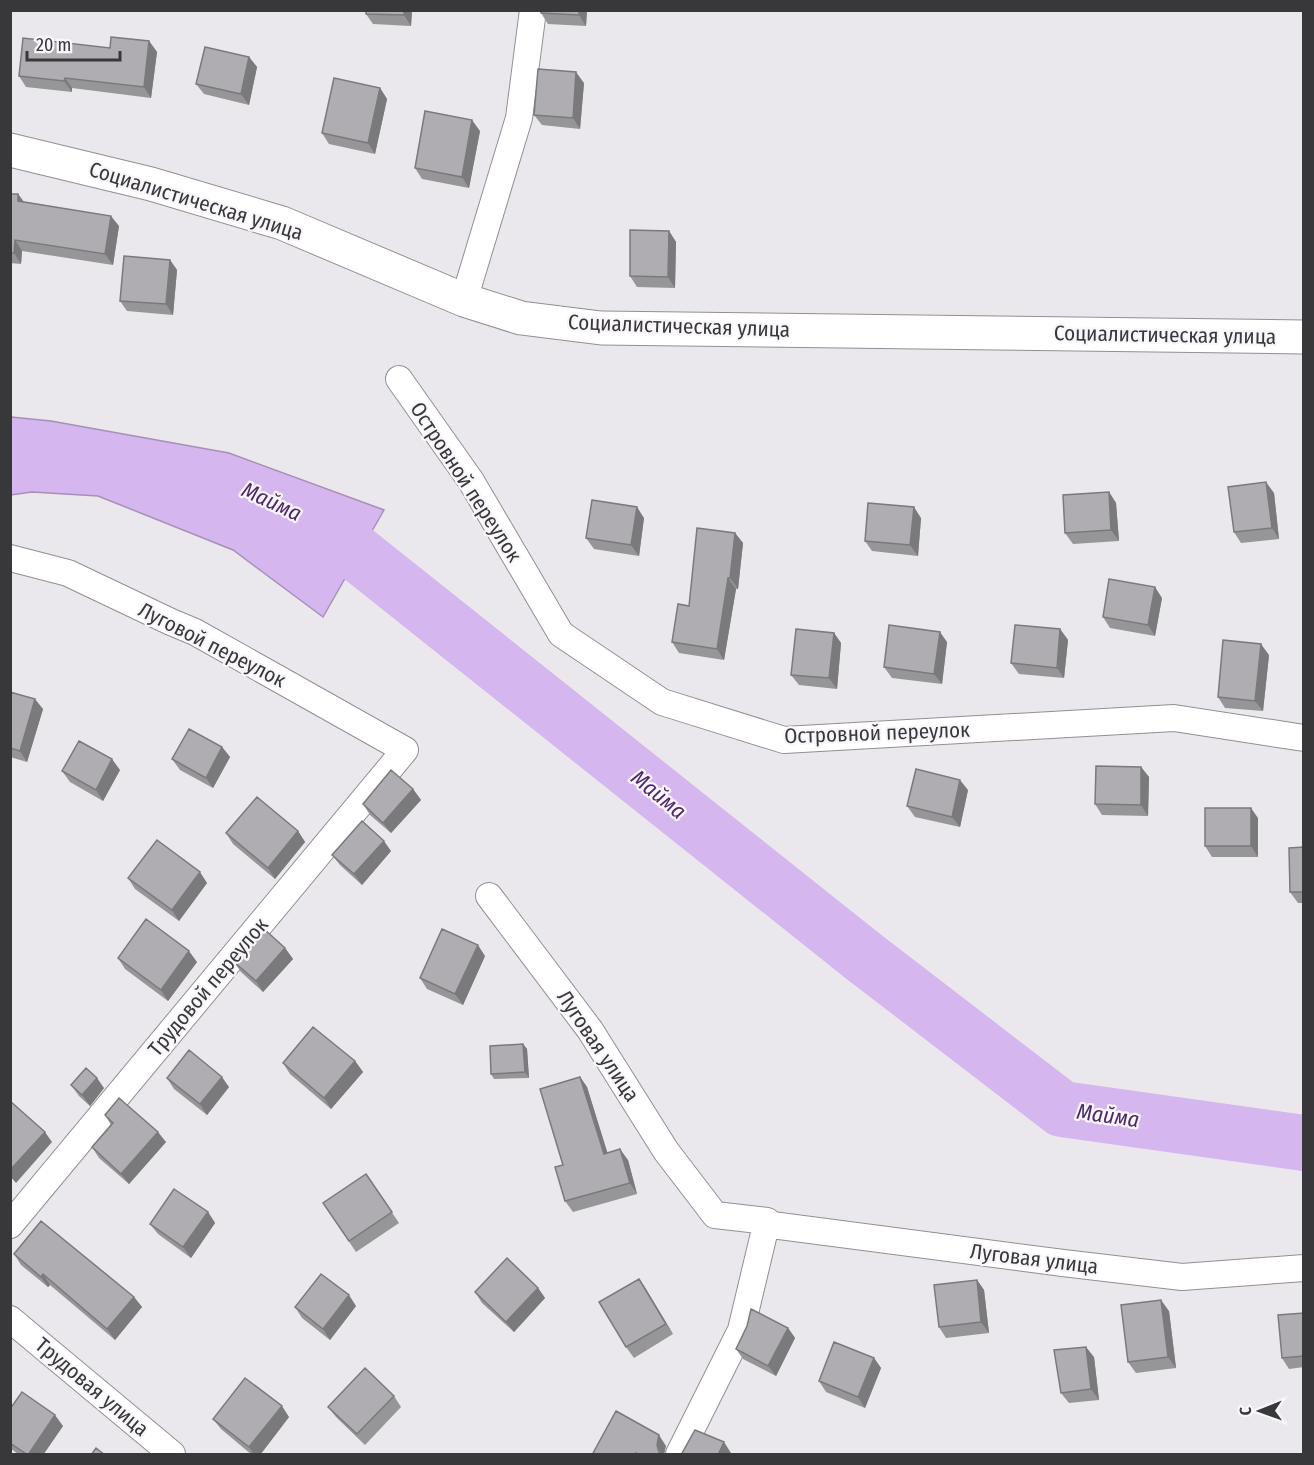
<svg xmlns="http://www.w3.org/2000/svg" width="1314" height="1465" font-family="'Fira Sans Condensed',sans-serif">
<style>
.water{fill:#d5b6ee;stroke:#a690b8;stroke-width:1.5}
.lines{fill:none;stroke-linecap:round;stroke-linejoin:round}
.river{stroke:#d5b6ee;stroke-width:56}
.minor-casing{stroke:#918f93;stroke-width:28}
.primary-casing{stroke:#918f93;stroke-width:35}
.minor{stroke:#fff;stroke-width:26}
.primary{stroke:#fff;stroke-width:33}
.wall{fill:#969598}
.shaded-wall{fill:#7a797c}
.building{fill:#afadb1;stroke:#7a797c;stroke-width:1.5}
.labels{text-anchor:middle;stroke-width:4.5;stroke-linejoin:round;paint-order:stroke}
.street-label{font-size:21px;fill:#383739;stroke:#f8f6fa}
.water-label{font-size:22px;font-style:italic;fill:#4f2869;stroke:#f8f6fa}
</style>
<rect width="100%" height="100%" fill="#eae8ec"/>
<path class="water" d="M11 417 51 421 229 453 384 510 323 617 233 550 98 496 32 492 11 495Z"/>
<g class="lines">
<path class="river" d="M297 513 319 523 864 957 1062 1109 1304 1143"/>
<g class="minor-casing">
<path id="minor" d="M464 300 519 118 533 10
M399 379 471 481 561 634 662 702 784 740 1174 718 1304 738
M10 558 68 573 171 622 195 632 405 750 10 1225
M489 896 590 1030 666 1151 715 1215 767 1221 772 1225 1063 1263 1182 1277 1304 1268
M10 1319 172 1454
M679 1454 741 1330 767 1221"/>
</g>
<g class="primary-casing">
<path id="primary" d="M10 150 151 184 282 223 464 300 521 318 601 328 1304 337"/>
</g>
<use href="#minor" class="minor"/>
<use href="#primary" class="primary"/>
</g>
<path class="wall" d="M366 10H412L411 26 373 24 366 14Z
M541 10H587L586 26 548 24 541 13Z
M149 41 157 52 151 98 72 88V92L26 87 19 76 110 48Z
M249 57 257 67 249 105 204 94 196 84Z
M584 83 580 129 542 125 534 115Z
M380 88 387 99 375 154 329 144 322 133Z
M480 131 469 188 422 179 415 168Z
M10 194H18L24 202 119 226 113 265 22 251 21 264 10 263Z
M669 231 676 242 675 288 637 287 630 276Z
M170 260 177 270 173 315 127 311 120 301Z
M1109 492 1116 503 1119 541 1073 544 1065 533Z
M1274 493 1279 539 1241 543 1234 532Z
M644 518 639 556 594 549 586 538Z
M921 518 918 556 872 551 865 541Z
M735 533 743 543 738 589H736L724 660 679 653 672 642 689 606Z
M1162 598 1155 636 1110 628 1103 617Z
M1060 629 1068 640 1064 678 1019 674 1011 663Z
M834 633 841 643 837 689 799 685 791 675Z
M947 642 942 684 892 678 884 667Z
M1269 655 1263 711 1225 708 1218 697Z
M10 692 43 709 27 762 10 757Z
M222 747 230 757 213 788 180 770 172 759Z
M1141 767 1149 777 1148 816 1102 815 1095 804Z
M120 770 103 801 70 782 62 771Z
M413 789 421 800 391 833 370 815 363 804Z
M968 790 960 827 915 817 907 806Z
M1258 818V857H1212L1205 846Z
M298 831 305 842 275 879 233 844 226 833Z
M1304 847V903H1298L1290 892Z
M391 851 362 885 340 865 332 855Z
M128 878 207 883 179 921 135 889Z
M285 948 293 959 263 992 241 972 234 962Z
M485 956 463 1005 427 989 420 978Z
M118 958 197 962 168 1001 125 969Z
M523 1044 527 1049 529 1078 494 1079 491 1074Z
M355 1061 363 1072 331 1109 290 1074 283 1063Z
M580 1077 587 1087 607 1153 628 1160 637 1194 573 1212 565 1201 563 1165Z
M167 1078 229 1087 207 1115 174 1089Z
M71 1085 104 1088 90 1106 79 1096Z
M105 1115 166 1142 129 1184 99 1158 92 1147 111 1125Z
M366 1174 399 1223 356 1252 323 1203Z
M208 1212 215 1223 191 1258 158 1234 150 1224Z
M14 1254 134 1297 142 1307 115 1340 50 1285 48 1287 21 1265Z
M639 1279 673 1334 634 1358 626 1347Z
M977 1280 984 1290 989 1333 946 1338 939 1327Z
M538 1288 545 1298 514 1332 482 1303 475 1292Z
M356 1306 330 1340 302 1318 295 1307Z
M1169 1311 1176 1368 1136 1373 1128 1362Z
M1304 1313V1367L1289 1369 1282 1358Z
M788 1328 795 1338 776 1376 743 1359 736 1349Z
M1094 1357 1099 1400 1069 1403 1061 1393Z
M874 1358 881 1368 865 1408 826 1392 819 1381Z
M394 1396 401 1407 365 1445 336 1417 328 1407Z
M10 1409 63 1426 43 1455H19L10 1448Z
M289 1417 260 1455H252L221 1429 213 1419Z"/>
<path class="shaded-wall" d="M404 10H412L411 26 404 15Z
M579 10H587L586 26 579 15Z
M149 41 157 52 151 98 144 87Z
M249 57 257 67 249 105 241 94Z
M576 72 584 83 580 129 573 118Z
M65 78 72 88V92L64 81Z
M380 88 387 99 375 154 368 143Z
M472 120 480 131 469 188 462 177Z
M18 194 26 205 18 201Z
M111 216 119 226 113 265 105 254Z
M669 231 676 242 675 288 668 277Z
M15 240 22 251 21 264 14 253Z
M170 260 177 270 173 315 166 304Z
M1266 482 1274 493 1279 539 1272 528Z
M1109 492 1116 503 1119 541 1111 530Z
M637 507 644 518 639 556 631 545Z
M914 507 921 518 918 556 910 545Z
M735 533 743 543 738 589 730 578Z
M728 578 736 589 724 660 717 649Z
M1155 587 1162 598 1155 636 1148 625Z
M1060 629 1068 640 1064 678 1057 668Z
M940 632 947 642 942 684 934 674Z
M834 633 841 643 837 689 829 678Z
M1261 644 1269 655 1263 711 1255 701Z
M35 699 43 709 27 762 20 751Z
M222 747 230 757 213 788 206 778Z
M112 759 120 770 103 801 96 790Z
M1141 767 1149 777 1148 816 1141 805Z
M960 780 968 790 960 827 952 817Z
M413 789 421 800 391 833 383 823Z
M1251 808 1258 818V857L1251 846Z
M298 831 305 842 275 879 268 868Z
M384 841 391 851 362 885 354 874Z
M200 872 207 883 179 921 172 910Z
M478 945 485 956 463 1005 455 994Z
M285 948 293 959 263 992 256 981Z
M189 951 197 962 168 1001 161 990Z
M523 1044 527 1049 529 1078 525 1072Z
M355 1061 363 1072 331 1109 324 1098Z
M222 1077 229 1087 207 1115 200 1104Z
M580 1077 587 1087 611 1164 604 1154Z
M97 1078 104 1088 90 1106 82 1095Z
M45 1132 52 1142 16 1183 10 1176V1170Z
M158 1132 166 1142 129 1184 121 1174Z
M620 1149 628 1160 637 1194 630 1183Z
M208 1212 215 1223 191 1258 183 1247Z
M43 1274 50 1285 48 1287 41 1277Z
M639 1279 646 1289 673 1334 666 1324Z
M977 1280 984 1290 989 1333 981 1322Z
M538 1288 545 1298 514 1332 506 1322Z
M349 1295 356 1306 330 1340 323 1329Z
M134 1297 142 1307 115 1340 107 1329Z
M1161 1300 1169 1311 1176 1368 1168 1357Z
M788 1328 795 1338 776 1376 768 1366Z
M1086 1347 1094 1357 1099 1400 1091 1389Z
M874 1358 881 1368 865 1408 858 1397Z
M282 1406 289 1417 260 1455H254L249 1447Z
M55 1415 63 1426 43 1455H28Z
M659 1435 666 1446 664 1455H661L657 1445Z
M724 1442 731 1453 730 1455H718Z"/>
<path class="building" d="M366 10H404V15L366 14Z
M541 10H579V15L541 13Z
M111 37 149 41 144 87 65 78 64 81 19 76 23 38 110 48Z
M205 47 249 57 241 94 196 84Z
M538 69 576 72 573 118 534 115Z
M334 78 380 88 368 143 322 133Z
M425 111 472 120 462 177 415 168Z
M10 194H18V201L111 216 105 254 15 240 14 253H10Z
M630 230 669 231 668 277 630 276Z
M124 256 170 260 166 304 120 301Z
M1266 482 1272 528 1234 532 1228 487Z
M1109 492 1111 530 1065 533 1063 495Z
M592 500 637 507 631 545 586 538Z
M868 503 914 507 910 545 865 541Z
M697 528 735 533 730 578H728L717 649 672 642 678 604 689 606Z
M1109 579 1155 587 1148 625 1103 617Z
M889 625 940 632 934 674 884 667Z
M1015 625 1060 629 1057 668 1011 663Z
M796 629 834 633 829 678 791 675Z
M1223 640 1261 644 1255 701 1218 697Z
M10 692 35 699 20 751 10 748Z
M189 729 222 747 206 778 172 759Z
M79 741 112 759 96 790 62 771Z
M1096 766 1141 767V805L1095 804Z
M916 769 960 780 952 817 907 806Z
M391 770 413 789 383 823 363 804Z
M257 797 298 831 268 868 226 833Z
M1205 808H1251V846H1205Z
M362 821 384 841 354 874 332 855Z
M157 840 200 872 172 910 128 878Z
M1304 847V892H1290L1289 848Z
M146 919 189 951 161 990 118 958Z
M263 928 285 948 256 981 234 962Z
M442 929 478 945 455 994 420 978Z
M313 1027 355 1061 324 1098 283 1063Z
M523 1044 525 1072 491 1074 490 1046Z
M189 1050 222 1077 200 1104 167 1078Z
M86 1068 97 1078 82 1095 71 1085Z
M580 1077 604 1154 620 1149 630 1183 565 1201 555 1167 563 1165 540 1089Z
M119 1098 158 1132 121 1174 92 1147 113 1123 105 1115Z
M10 1101 45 1132 10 1170Z
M366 1174 392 1212 349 1241 323 1203Z
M174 1189 208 1212 183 1247 150 1224Z
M41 1221 134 1297 107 1329 43 1274 41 1277 14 1254Z
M507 1258 538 1288 506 1322 475 1292Z
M321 1274 349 1295 323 1329 295 1307Z
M639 1279 666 1324 626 1347 599 1302Z
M977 1280 981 1322 939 1327 934 1285Z
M1161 1300 1168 1357 1128 1362 1121 1305Z
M751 1309 788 1328 768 1366 736 1349 747 1326Z
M1304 1313V1356L1282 1358 1278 1315Z
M834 1342 874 1358 858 1397 819 1381Z
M1086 1347 1091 1389 1061 1393 1054 1350Z
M365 1368 394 1396 357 1434 328 1407Z
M245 1378 282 1406 249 1447 213 1419Z
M22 1392 55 1415 28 1455 10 1443V1409Z
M616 1411 659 1435 657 1445 659 1452 662 1455H641L636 1453 635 1455H592Z
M695 1430 724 1442 718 1455H681Z
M96 1448 105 1455H91Z"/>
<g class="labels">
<g class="street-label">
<text transform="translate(196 201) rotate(17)" y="7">Социалистическая улица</text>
<text transform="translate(679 326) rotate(2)" y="7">Социалистическая улица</text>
<text transform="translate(1165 335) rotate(1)" y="7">Социалистическая улица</text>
<text transform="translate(466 482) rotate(57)" y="7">Островной переулок</text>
<text transform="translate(212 645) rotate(27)" y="7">Луговой переулок</text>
<text transform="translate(877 733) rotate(-2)" y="7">Островной переулок</text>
<text transform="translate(208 987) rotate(-50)" y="7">Трудовой переулок</text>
<text transform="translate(598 1046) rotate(56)" y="7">Луговая улица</text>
<text transform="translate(1034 1259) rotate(7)" y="7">Луговая улица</text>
<text transform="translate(92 1387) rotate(40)" y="7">Трудовая улица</text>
</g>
<g class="water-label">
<text transform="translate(272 501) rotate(25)" y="8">Майма</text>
<text transform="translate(659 794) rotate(39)" y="8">Майма</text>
<text transform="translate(1108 1115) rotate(8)" y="8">Майма</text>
</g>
</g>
<rect width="1314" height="1465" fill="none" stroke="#383739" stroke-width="24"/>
<g transform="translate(1260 1411) rotate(269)" stroke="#f8f6fa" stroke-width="4.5" paint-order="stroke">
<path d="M0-4.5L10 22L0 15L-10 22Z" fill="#383739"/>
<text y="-9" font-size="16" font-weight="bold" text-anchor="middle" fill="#383739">С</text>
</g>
<path d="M27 51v9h93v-9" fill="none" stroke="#383739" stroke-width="3"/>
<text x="36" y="51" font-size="18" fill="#383739" stroke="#f8f6fa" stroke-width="4.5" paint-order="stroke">20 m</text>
</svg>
